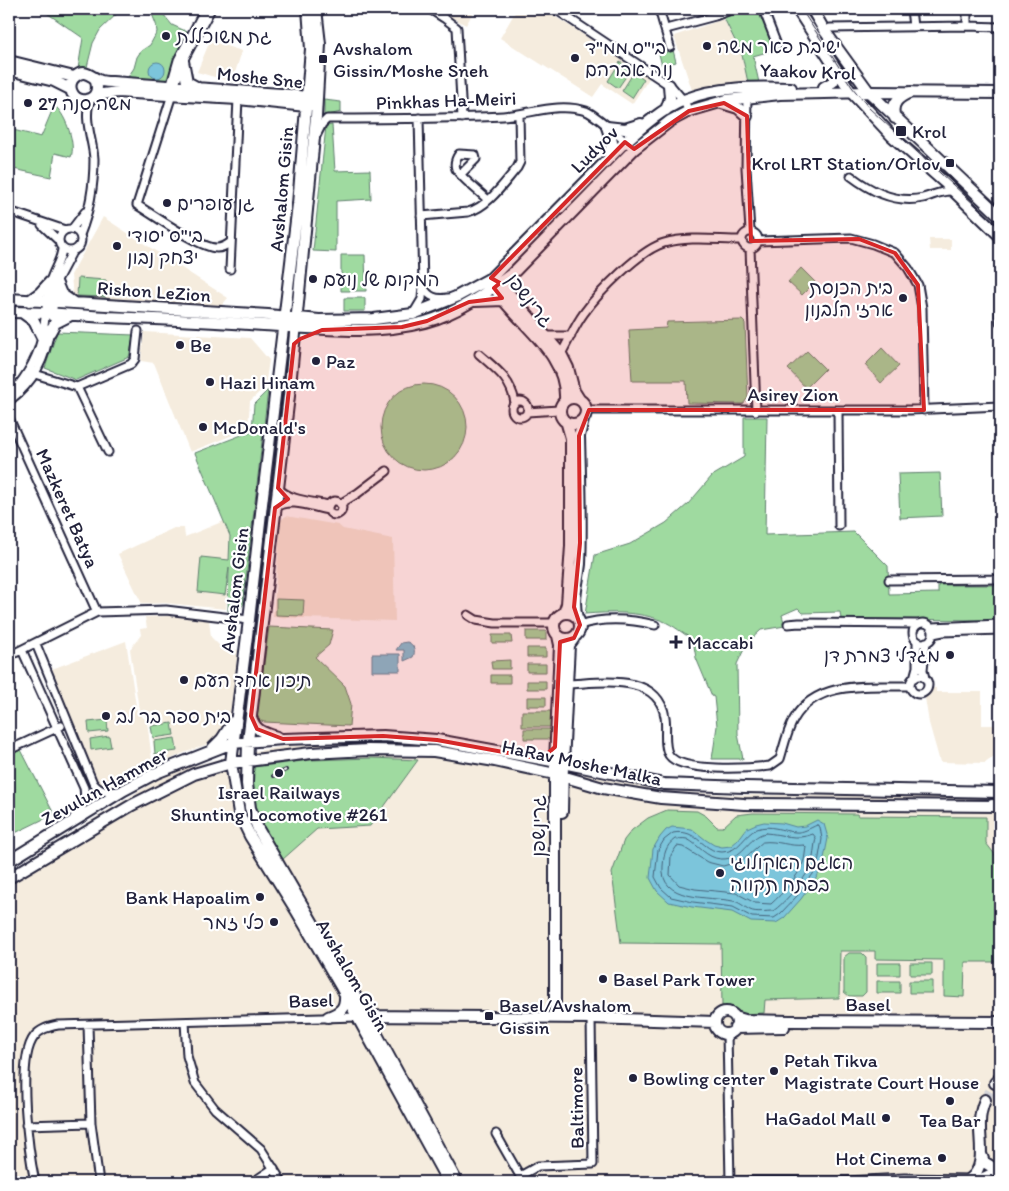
<svg xmlns="http://www.w3.org/2000/svg" width="1009" height="1191" font-family="Itim,'Playpen Sans Hebrew',sans-serif">
<style>
.built{fill:#f5ecde}
.green{fill:#9fdaa0;stroke:#607e6e}
.water{fill:#7bc5db;stroke:#57849b}
.lines{fill:none;stroke-linecap:round;stroke-linejoin:round}
.shore{stroke:#46637b;stroke-width:1}
.secondary-tunnel{stroke:#d3d3d8;stroke-width:10;stroke-dasharray:10 5;stroke-linecap:butt}
.street-casing{stroke:#22223b;stroke-width:11}
.secondary-casing{stroke:#22223b;stroke-width:14}
.primary-casing{stroke:#22223b;stroke-width:14}
.street{stroke:#fff;stroke-width:7}
.secondary{stroke:#fff;stroke-width:10}
.primary{stroke:#fff;stroke-width:10}
.tram{stroke:#22223b;stroke-width:1}
.rail-casing{stroke:#22223b;stroke-width:4}
.rail{stroke:#fff;stroke-width:2;stroke-dasharray:5.5;stroke-linecap:butt}
.marked{fill:#d62828;fill-opacity:0.2;stroke:#d62828;stroke-width:4;stroke-linejoin:round}
.poi-dot{fill:#22223b;stroke:#fff;stroke-width:2}
.labels{text-anchor:middle;stroke-width:4.5;stroke-linejoin:round;paint-order:stroke}
.poi-label{font-size:19px;fill:#22223b;stroke:#fff;text-anchor:start}
.street-label{font-size:19px;fill:#22223b;stroke:#fff}
</style>
<rect width="100%" height="100%" fill="#fff"/>
<filter id="ink" filterUnits="userSpaceOnUse"><feTurbulence type="fractalNoise" baseFrequency=".02" numOctaves="2"/><feDisplacementMap in="SourceGraphic" scale="10" xChannelSelector="R" yChannelSelector="G"/><feConvolveMatrix kernelMatrix="1 2 1 2 8 2 1 2 1" color-interpolation-filters="sRGB"/></filter>
<g filter="url(#ink)">
<path class="built" d="M436 9H475L466 25Z
M517 9H543L650 77 632 104 602 84 593 97 500 38Z
M724 19 742 55 748 80 692 90 674 36Z
M210 41 242 51 232 82 197 72Z
M103 217 228 298 216 312 73 298 71 275Z
M929 239H951V250H930Z
M144 332 250 338 269 360 265 387 250 401 248 429 190 452 154 363 141 361Z
M286 516 338 525 343 529 393 539 395 621 273 617 281 520Z
M224 521 230 536 226 609 165 603 142 604 118 554 174 528H184L185 537Z
M167 616 209 620 211 637 222 648 238 650 230 715 222 732 213 742 181 754 156 767 150 720 139 710 130 649 141 635 140 629 147 628 145 617Z
M126 641 137 712 147 721 153 768 126 782 102 787 94 775 52 669Z
M931 688H936V692H982V725H1000V756H995L985 763 940 762 929 723 925 698Z
M378 743 435 745 558 769 662 791 741 795 1000 797V1182H9V871L157 780 182 769 241 753 288 746Z"/>
<path class="green" d="M41 9H122L100 30 93 43 87 67 77 75 83 38Z
M150 9H159L172 25 190 33 181 46 169 78 164 80 128 77 134 68 137 57 141 51 150 45 157 32 156 24Z
M733 9H763L777 45 778 49 753 56 760 87H749L742 55 722 14Z
M673 50 676 62 662 66 659 54Z
M620 62 631 69 618 88 608 81Z
M634 72 644 79 632 98 622 91Z
M324 100 341 102V112L328 115 324 118Z
M56 107C66 116 76 144 71 157L55 153 51 177 9 168V129L41 137 51 113Z
M332 125 335 171 370 170 371 199 336 201V252L313 251 326 126Z
M341 255H365L366 291H341Z
M801 268 815 282 802 295 788 282Z
M78 278 106 280V297L77 296Z
M344 298H365V311H344Z
M742 320 745 323 748 398 743 404 687 403 686 381H632L629 330 666 328 667 322Z
M57 332 134 335 129 357 76 380 45 368Z
M882 348 899 366 881 383 865 365Z
M807 351 825 369 806 388 788 369Z
M381 427a43 43 0 1 1 86 0a43 43 0 1 1-86 0Z
M268 390 243 605 240 608 228 611 229 568 225 595 198 592 201 557 229 560 230 536 195 453 252 431 254 404Z
M744 417H767L765 535 854 532 888 566 889 594 938 593V585H1000V620L841 619 840 612 803 613 798 608 782 615 785 626 761 630 747 643 737 664 738 734 743 759H712L717 726 714 697 712 696 696 658 693 640C684 634 673 625 663 621 639 611 611 612 585 614L595 555 630 544 666 523 688 504 712 476 744 457Z
M940 473 942 516 900 518 898 474Z
M276 599 304 600 303 616 276 615Z
M269 627 333 630 329 645 315 657 345 686 351 704 349 726 264 722 259 720 257 715Z
M526 631H546V640H526Z
M492 635H511L512 643H492Z
M527 648H546V657H527Z
M510 660V669H492L491 661Z
M527 664H546V672H527Z
M491 675H510V683H491Z
M527 681H546V689H527Z
M527 697H546V706H527Z
M522 711H551L552 727H522Z
M107 720 108 731 89 733 88 722Z
M172 723 174 735 153 738 151 726Z
M524 729H551V739H524Z
M109 736 111 747 91 750 90 739Z
M175 738 177 751 155 754 154 741Z
M19 746 54 814 9 836V751Z
M372 758 418 760 370 826 317 829 282 860C269 838 251 808 251 782 251 777 253 772 254 767L311 760Z
M667 810 697 811 706 816 717 827H723L736 815 753 813 857 814 858 816 986 817V843L996 856H1000V962H965L964 997 944 996V960L875 959V951H840L839 998 765 1000 764 1013 739 1014 730 1006 722 1007 721 944 621 943 612 873 624 840 632 830 648 818Z
M849 953H862L866 957V992L862 996H849L844 992V957Z
M877 963H900V975H877Z
M910 963H932V975H910Z
M877 981H900V993H877Z
M909 981H932V993H909Z"/>
<path class="water" d="M149 70a8 8 0 1 1 16 0a8 8 0 1 1-16 0Z
M407 642C414 644 416 651 413 657L404 661V650H396L401 643Z
M372 654H400V671H372Z
M817 820 824 824 828 838 823 864 817 877 801 899 784 918 776 923 751 922 732 912 692 907 669 902 657 891 650 878 653 849 660 837 666 830 672 827 692 829 706 840 714 845 722 847 731 846 738 840 747 828 756 824 764 822 782 823 796 827 805 826Z"/>
<g class="lines">
<path class="shore" d="M817 825 820 827 822 839 818 863 813 874 797 896 780 914 774 918 752 917 733 907 693 902 671 897 661 888 655 877 658 850 664 840 673 833C678 832 684 832 689 834 701 839 708 852 722 852 740 852 743 835 757 829 770 824 782 831 795 832 803 833 810 828 817 825Z
M765 833C784 834 795 841 813 834L816 838C814 846 814 854 812 862 809 875 784 904 773 911 766 911 756 913 750 910 744 907 740 902 733 901 709 896 659 902 663 866 664 855 665 846 675 839 678 839 683 838 687 839 699 845 706 858 721 859 744 860 747 837 765 833Z
M763 842C777 840 790 847 804 845L806 847C805 852 805 858 803 863 797 878 783 893 771 904L755 903 736 893 695 889 679 885 670 875 671 855 677 846 683 847 707 862 723 866 741 861Z"/>
<path class="secondary-tunnel" d="M985 1100 995 1083"/>
<g class="street-casing">
<path id="street" d="M211 9 182 63 137 205C154 215 201 249 217 248 223 248 227 245 231 242
M430 9 444 18 457 28 462 118
M555 9 672 87 683 100 689 111
M659 9 670 47
M763 9 777 45
M911 9 913 27
M967 9V26
M830 28 967 26 1000 27
M666 29 715 16 733 9
M170 88 178 60 205 9
M747 94 746 168 750 231
M316 136 322 124 327 119C386 119 444 119 503 116 531 114 558 102 586 111 597 115 623 140 634 149
M461 174 476 159 475 155 459 154C456 158 454 163 456 169 461 178 480 192 488 200
M851 176C872 192 896 204 923 198 934 195 942 190 953 191
M9 211 65 230
M421 216 468 212C488 207 504 183 517 168L520 162 519 115
M42 225 59 241
M59 240a11 11 0 1 1 22 0a11 11 0 1 1-22 0Z
M72 229 85 212
M742 240a8 8 0 1 1 16 0a8 8 0 1 1-16 0Z
M80 235C90 210 94 186 94 159 93 140 82 117 91 98
M758 241 851 238 873 244 895 253 908 268 918 285 922 308 924 410
M750 248 756 411
M230 269 238 99
M999 276 1000 322
M423 287C429 297 436 300 447 298
M413 314 422 299 423 286 419 118
M52 317 56 282 72 252
M546 336H571
M479 354C497 370 510 378 515 402
M561 354C569 340 575 325 584 313 599 292 640 250 664 243 689 236 716 240 741 240
M34 372 38 375 77 387 131 364 135 359 138 331
M77 387 108 452
M11 394C27 376 39 357 43 332 46 316 46 298 50 282 53 270 61 261 62 249
M9 401C34 382 46 359 50 328
M512 409a8 8 0 1 1 16 0a8 8 0 1 1-16 0Z
M586 410H910L1000 406
M838 411 839 526
M527 412 559 410
M9 418 97 612
M278 488C290 501 311 501 329 505
M328 508a7 7 0 1 1 14 0a7 7 0 1 1-14 0Z
M340 504 358 493 387 471
M275 508C289 497 312 507 328 510
M889 580 997 579 1000 577
M468 615 476 620 495 623H554
M913 633a10 10 0 1 1 20 0a10 10 0 1 1-20 0Z
M788 624 799 623 917 624
M580 625C605 617 630 619 655 625
M932 627 1000 624
M933 634 943 632 1000 630
M36 644 93 783C100 792 107 793 119 791
M22 650 84 788C86 800 83 809 74 817
M9 656 97 612 166 610 249 620
M910 685a9 9 0 1 1 18 0a9 9 0 1 1-18 0Z
M914 678 917 667V641
M925 678 923 670 926 642
M567 684C600 683 658 672 665 717 667 729 663 745 669 755 681 773 750 768 770 766L780 759C784 746 787 731 794 719 817 679 871 687 910 686
M9 750 61 726
M185 1022 187 1056 195 1083 215 1109 261 1149 282 1182
M88 1025 91 1123
M727 1034 730 1182
M26 1125 91 1123 99 1182
M496 1134 520 1176 538 1166 593 1164 591 1018
M730 1181H846L904 1178 970 1179 980 1178 997 1170
M35 1182C29 1154 16 1060 34 1037 40 1029 48 1027 58 1025L358 1017
M253 1182 274 1168"/>
</g>
<g class="secondary-casing">
<path id="secondary" d="M308 9 311 49 298 204 262 504 249 620 231 763 239 813 250 836 296 910 341 987 448 1182
M316 9 320 44 316 117 289 396 248 741 247 784 250 808 258 829 367 1016 457 1182
M9 61 74 77
M183 61 187 82 198 88
M9 70 54 81 70 89
M95 79C99 88 97 98 86 100 72 102 65 84 76 76 84 69 90 76 97 79 101 82 107 82 112 82L281 94 306 97 312 100
M95 95 118 92 133 93 238 99 306 106 312 104
M722 103 738 108 747 116
M666 110 670 98 669 85
M607 127 625 129 641 124
M607 127 612 142 609 158
M494 280 500 283 561 354 568 368 574 391 579 399
M492 281C496 292 504 301 512 310 536 337 567 361 565 400
M56 282 61 294 74 303
M9 299 268 315 319 320 374 319 413 314 456 297 491 278 625 142C643 126 662 109 684 100 718 86 755 87 791 88
M29 301 40 293 50 282
M475 301 504 300
M9 312C42 312 75 315 107 317 159 319 211 321 263 325 317 328 372 336 425 322 458 313 488 292 514 272L634 149 670 121 689 111 727 100 780 94 869 92 1000 93
M23 313 34 321 42 337
M50 332 55 323 69 316
M560 411a13 13 0 1 1 26 0a13 13 0 1 1-26 0Z
M554 626a13 13 0 1 1 26 0a13 13 0 1 1-26 0Z
M564 613 567 604 571 546V438L567 424
M577 618C572 600 578 582 580 564 582 522 580 479 579 436L583 420
M251 717C255 731 264 733 277 737
M213 748 222 739 233 722
M562 812 563 763 569 645 574 638
M9 861 124 790 156 773 232 743 283 739 383 736 437 740 563 763 664 784 744 787 1000 792
M9 878 132 805 194 774 231 763 311 753 368 750 434 751 495 761 555 774 603 788 661 798 744 804 1000 806
M715 1023a11 11 0 1 1 22 0a11 11 0 1 1-22 0Z
M363 1016 591 1018 715 1022
M328 1017C339 1013 346 1009 345 995
M555 1017V762L560 645 558 636
M735 1017 745 1020 790 1021 1000 1022
M735 1028 784 1027
M995 1083 1000 1078
M981 1154 984 1162 1000 1172
M970 1179C987 1167 979 1141 980 1123 980 1115 982 1107 985 1100"/>
</g>
<g class="primary-casing">
<path id="primary" d="M797 9 851 92 892 136 944 182 1000 236
M812 9 824 30 869 92 1000 216
M824 87 833 82 835 76 833 68
M895 118C890 104 898 97 911 92
M992 805 1000 808"/>
</g>
<use href="#street" class="street"/>
<use href="#secondary" class="secondary"/>
<use href="#primary" class="primary"/>
<path class="tram" d="M801 9 852 87 869 108 1000 228"/>
<g class="rail-casing">
<path id="rail" d="M273 776 286 770"/>
</g>
<use href="#rail" class="rail"/>
</g>
</g>
<path class="marked" d="M724 103 747 116 751 241 859 239 895 253 918 285 924 410H589L579 436 580 543 574 607 580 625 574 638 560 642 555 747 541 759 437 740 383 736 283 739 257 729 251 716 275 508 288 499 278 488 294 344 300 339 322 330 402 327 427 321 469 302 502 298 494 288 500 283 491 278 625 142 634 149 689 111Z"/>
<g class="poi-dot">
<circle cx="166" cy="36" r="5"/>
<circle cx="707" cy="46" r="5"/>
<circle cx="575" cy="58" r="5"/>
<rect x="318" y="54" width="10" height="10" rx="2.5"/>
<circle cx="28" cy="103" r="5"/>
<rect x="895" y="125" width="12" height="12" rx="2.5"/>
<rect x="945" y="158" width="10" height="10" rx="2.5"/>
<circle cx="167" cy="203" r="5"/>
<circle cx="117" cy="246" r="5"/>
<circle cx="313" cy="279" r="5"/>
<circle cx="903" cy="298" r="5"/>
<circle cx="180" cy="345" r="5"/>
<circle cx="316" cy="361" r="5"/>
<circle cx="210" cy="382" r="5"/>
<circle cx="203" cy="427" r="5"/>
<path d="M673.5 634.5h5v5h5v5h-5v5h-5v-5h-5v-5h5z"/>
<circle cx="950" cy="655" r="5"/>
<circle cx="184" cy="680" r="5"/>
<circle cx="106" cy="716" r="5"/>
<circle cx="279" cy="773" r="5"/>
<circle cx="720" cy="873" r="5"/>
<circle cx="260" cy="897" r="5"/>
<circle cx="274" cy="922" r="5"/>
<circle cx="603" cy="979" r="5"/>
<rect x="484" y="1011" width="10" height="10" rx="2.5"/>
<circle cx="774" cy="1071" r="5"/>
<circle cx="633" cy="1078" r="5"/>
<circle cx="950" cy="1101" r="5"/>
<circle cx="886" cy="1118" r="5"/>
<circle cx="942" cy="1158" r="5"/>
</g>
<g class="labels">
<g class="poi-label">
<text x="176" y="43">גת משוכללת</text>
<text x="717" y="53">ישיבת פאר משה</text>
<text x="585" y="54">בי"ס ממ"ד<tspan x="585" dy="22">נוה אברהם</tspan></text>
<text x="333" y="55">Avshalom<tspan x="333" dy="22">Gissin/Moshe Sneh</tspan></text>
<text x="38" y="110">משה סנה 27</text>
<text x="912" y="138">Krol</text>
<text x="940" y="170" text-anchor="end">Krol LRT Station/Orlov</text>
<text x="177" y="210">גן עופרים</text>
<text x="127" y="242">בי"ס יסודי<tspan x="127" dy="22">יצחק נבון</tspan></text>
<text x="323" y="286">המקום של נועם</text>
<text x="893" y="294" text-anchor="end">בית הכנסת<tspan x="893" dy="22">ארזי הלבנון</tspan></text>
<text x="190" y="352">Be</text>
<text x="326" y="368">Paz</text>
<text x="220" y="389">Hazi Hinam</text>
<text x="213" y="434">McDonald's</text>
<text x="687" y="649">Maccabi</text>
<text x="940" y="662" text-anchor="end">מגדלי צמרת דן</text>
<text x="194" y="687">תיכון אחד העם</text>
<text x="116" y="723">בית ספר בר לב</text>
<text x="279" y="799" text-anchor="middle">Israel Railways<tspan x="279" dy="22">Shunting Locomotive #261</tspan></text>
<text x="730" y="869">האגם האקולוגי<tspan x="730" dy="22">בפתח תקווה</tspan></text>
<text x="250" y="904" text-anchor="end">Bank Hapoalim</text>
<text x="264" y="929" text-anchor="end">כלי זמר</text>
<text x="613" y="986">Basel Park Tower</text>
<text x="499" y="1012">Basel/Avshalom<tspan x="499" dy="22">Gissin</tspan></text>
<text x="784" y="1067">Petah Tikva<tspan x="784" dy="22">Magistrate Court House</tspan></text>
<text x="643" y="1085">Bowling center</text>
<text x="876" y="1125" text-anchor="end">HaGadol Mall</text>
<text x="950" y="1127" text-anchor="middle">Tea Bar</text>
<text x="932" y="1165" text-anchor="end">Hot Cinema</text>
</g>
<g class="street-label">
<text transform="translate(808 71) rotate(2)" y="7">Yaakov Krol</text>
<text transform="translate(260 77) rotate(6)" y="7">Moshe Sne</text>
<text transform="translate(446 100) rotate(-2)" y="7">Pinkhas Ha-Meiri</text>
<text transform="translate(594 149) rotate(-45)" y="7">Ludyov</text>
<text transform="translate(281 189) rotate(-85)" y="7">Avshalom Gisin</text>
<text transform="translate(154 291) rotate(4)" y="7">Rishon LeZion</text>
<text transform="translate(530 300) rotate(52)" y="7">גרינשפן</text>
<text x="793" y="401">Asirey Zion</text>
<text transform="translate(68 508) rotate(66)" y="7">Mazkeret Batya</text>
<text transform="translate(234 590) rotate(-83)" y="7">Avshalom Gisin</text>
<text transform="translate(582 762) rotate(12)" y="7">HaRav Moshe Malka</text>
<text transform="translate(104 786) rotate(-29)" y="7">Zevulun Hammer</text>
<text transform="translate(538 826) rotate(-90)" y="7">גרינשפן</text>
<text transform="translate(353 975) rotate(60)" y="7">Avshalom Gisin</text>
<text transform="translate(311 1000) rotate(-2)" y="7">Basel</text>
<text x="868" y="1011">Basel</text>
<text transform="translate(576 1108) rotate(-91)" y="7">Baltimore</text>
</g>
</g>
<rect width="1009" height="1191" fill="none" stroke="#fff" stroke-width="30"/>
<rect x="15" y="15" width="979" height="1161" fill="none" stroke="#22223b" stroke-width="2" filter="url(#ink)"/>
</svg>
